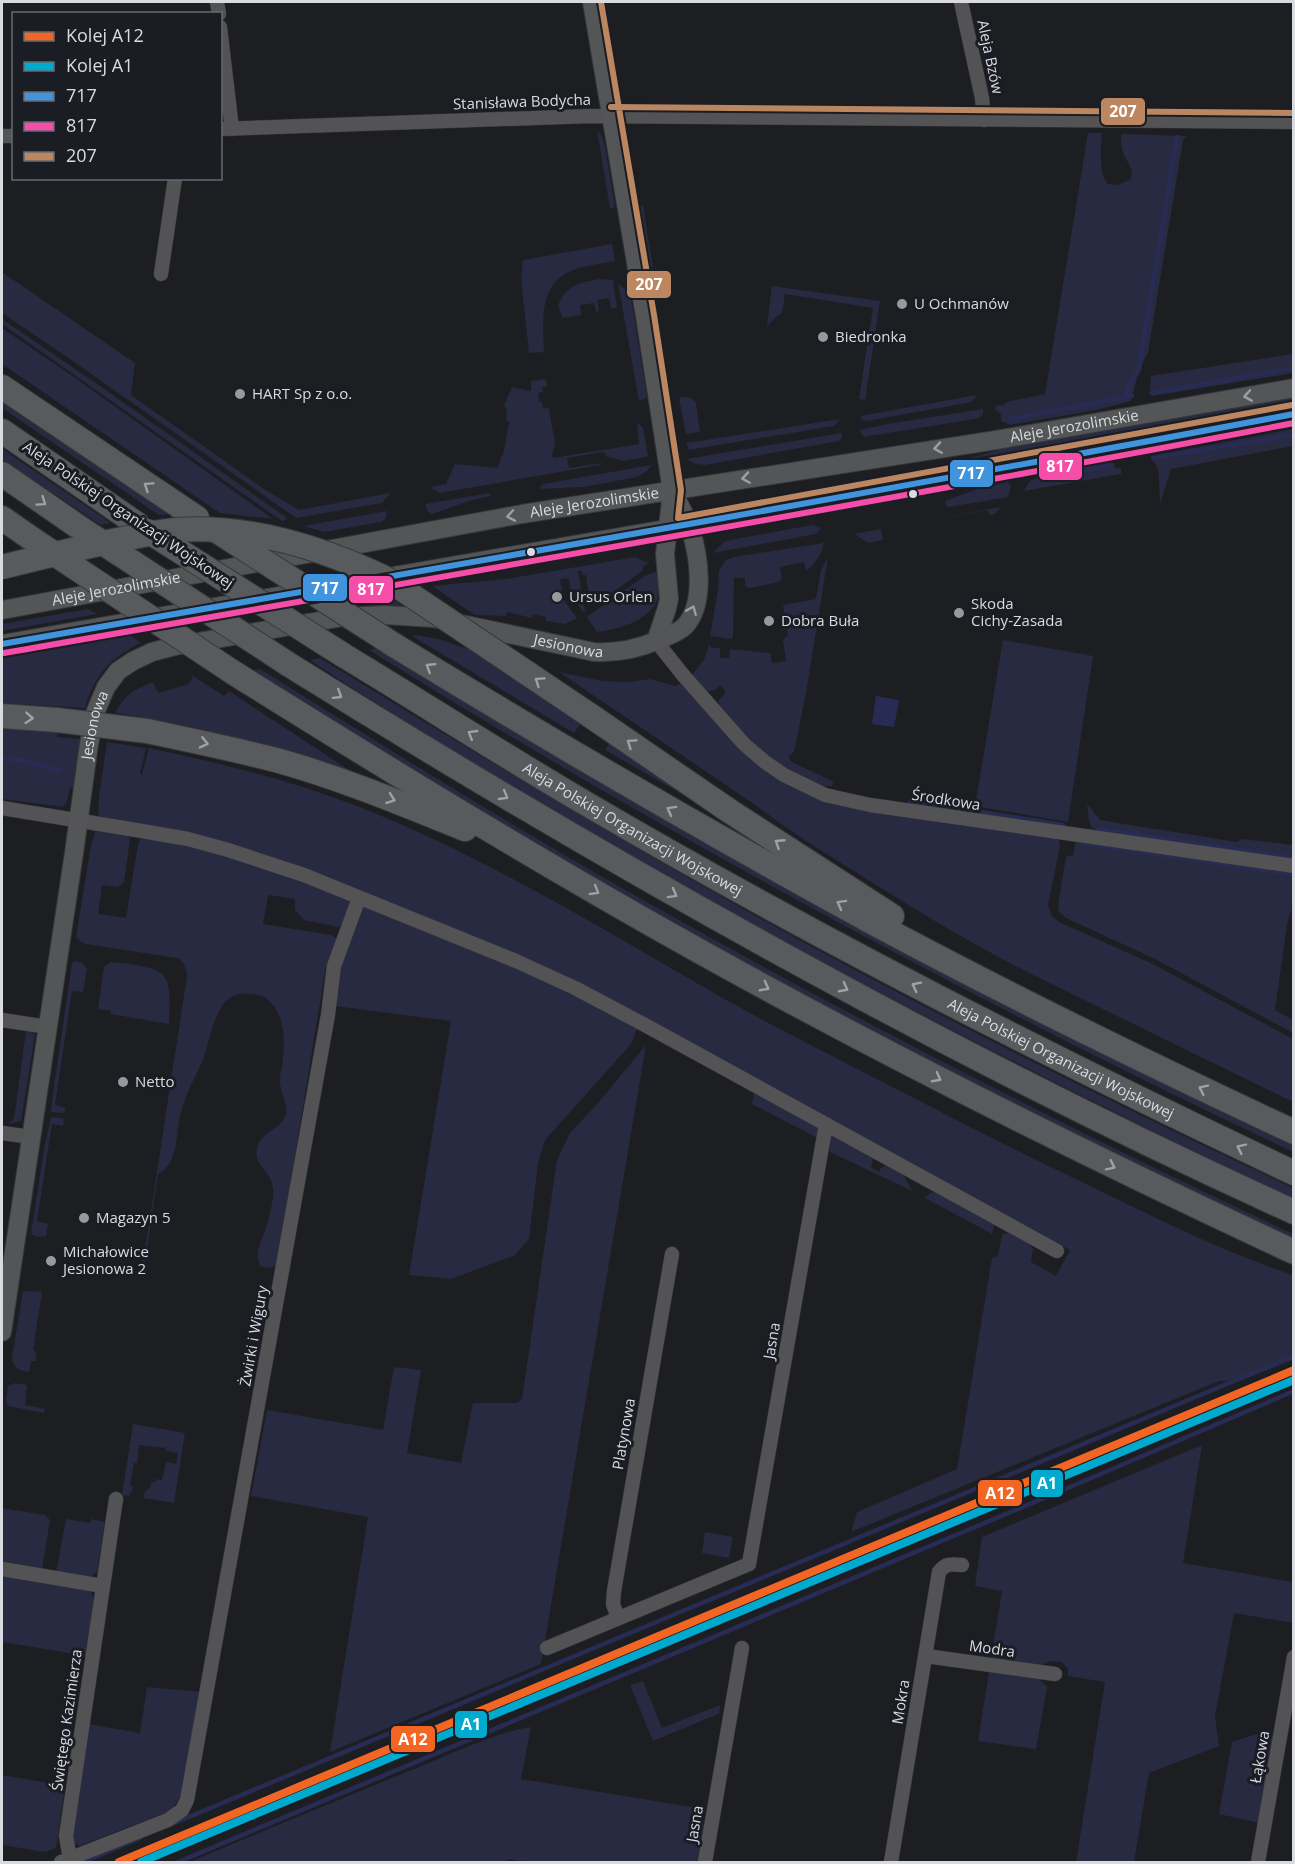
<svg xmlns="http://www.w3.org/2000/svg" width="1295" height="1864" font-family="'Open Sans',sans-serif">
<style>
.green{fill:#272a40}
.water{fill:#282c54}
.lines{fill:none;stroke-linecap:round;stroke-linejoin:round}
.stream{stroke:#282c54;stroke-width:4.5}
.street-casing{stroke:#38393c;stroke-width:15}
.secondary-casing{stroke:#38393c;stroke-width:20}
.highway-casing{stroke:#38393c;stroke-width:26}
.street{stroke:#535356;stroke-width:14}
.secondary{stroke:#545556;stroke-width:18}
.highway{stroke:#595a5d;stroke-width:24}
.highway-bridge-casing{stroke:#38393c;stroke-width:26;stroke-linecap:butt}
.highway-bridge{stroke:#595a5d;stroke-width:24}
.bus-1-casing{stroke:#1b1d24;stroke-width:10}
.bus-2-casing{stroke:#1b1d24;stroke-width:10}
.bus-3-casing{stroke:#1b1d24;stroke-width:10}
.bus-1{stroke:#4094de;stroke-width:6}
.bus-2{stroke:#f54da8;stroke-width:6}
.bus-3{stroke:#bb8660;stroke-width:6}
.rail-1-casing{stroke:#1b1d24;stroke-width:12}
.rail-2-casing{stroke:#1b1d24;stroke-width:12}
.rail-1{stroke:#f26522;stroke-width:8}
.rail-2{stroke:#00a9ce;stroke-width:8}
.oneway{stroke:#9e9fa2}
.oneway2{stroke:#a0a1a5}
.poi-dot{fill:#98999e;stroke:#1b1d24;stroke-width:2}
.bus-dot{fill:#dadbe0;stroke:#1b1d24;stroke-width:2}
.labels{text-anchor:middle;stroke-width:6;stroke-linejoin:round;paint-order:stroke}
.street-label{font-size:15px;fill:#dadbe0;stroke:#1b1d24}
.poi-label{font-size:15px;fill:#dadbe0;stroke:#1b1d24;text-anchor:start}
.line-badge{stroke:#1b1d24;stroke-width:2}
.badge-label{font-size:16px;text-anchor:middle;font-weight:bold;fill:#fff}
</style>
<rect width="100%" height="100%" fill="#1d1e22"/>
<path class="green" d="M597 130 602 136 605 146 615 207 610 209Z
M1088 133H1102C1101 149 1098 172 1108 184L1118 185 1131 179C1134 168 1128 164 1124 155 1121 148 1121 141 1121 134L1187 136 1183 140 1148 353 1139 370 1131 401 1096 410 1010 425 1001 421V414L996 411 995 406 1004 405 1006 402 1045 394Z
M643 205 653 267 647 268 638 206Z
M612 244 615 261C601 264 586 265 573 270 538 283 543 322 544 352L529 353 521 279 523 260Z
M2 272 135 363 131 395 264 489 299 510 390 493 389 496 387 497 382 503 296 518 70 359 2 313Z
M600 279 613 280 617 308H611L609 298 597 300 599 310 597 312H596L594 303 580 305 581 315 563 318 558 306C565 286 580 282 600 279Z
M618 283 627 291 631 298 647 398 639 401Z
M772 286 880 301 865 400 859 399 873 308 785 294 782 313 777 316 767 326Z
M2 319 100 386 287 518 286 520 282 521 2 324Z
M2 328 71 375 273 519 220 513 2 364Z
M1293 354V373L1152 396 1150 392 1151 376Z
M546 379 547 386 542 387 543 392 538 393 539 402H542L543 408H549L555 444 552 454 553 458 639 444 637 422 643 428 648 455 646 457 623 461 606 456 604 452 567 458 569 468 602 463 600 465 440 493 430 487 446 484 455 464 497 468 504 451 509 422 506 420 507 411 504 405 512 387 531 391V381Z
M977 395 972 402 866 421 862 420 860 416Z
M688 397 693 399 696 403 700 432 686 434 679 398Z
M1293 397V405L954 465V463L1012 446Z
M2 398 171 514 159 515 2 408Z
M983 409V414L980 418 864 437 859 430 888 424Z
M840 419 834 426 689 450 686 443Z
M1293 429V446L1171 469 1160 504 1159 477 1158 469 1151 456Z
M842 433V438L839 441 705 465 695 464 687 459Z
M2 448 14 457 111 523 101 525 9 464 2 459Z
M1112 462 1113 467 1121 469V474L1024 491 1030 481 1044 474Z
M651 465 647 471 637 477 584 487 541 489 540 486 543 484Z
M1008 482 1011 487 1008 497 949 507 946 506 945 501 975 490Z
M489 493 491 496 472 500 432 514C427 512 425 509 426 504Z
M1001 507 997 512 990 516 988 510 881 529 883 540 869 543 854 534Z
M387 511 386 518 381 522 324 532 303 526Z
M812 525 821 528 816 534 713 553 725 541Z
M824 543C822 554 815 564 806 571L804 562 780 567 782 577 779 582 749 588 745 586V578H734L733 637 731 639 710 636 718 590 719 571 725 561 734 557Z
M635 557 650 564 644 565 642 571 600 602 590 604 586 575H583L582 571H578L585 611 584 613 571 596 569 578 560 579 562 591 553 593 554 600 563 599 577 618 565 624 546 621V617L533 614 532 618 507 612 506 616 475 615 432 586 506 579Z
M828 557 806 693 794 752 789 756 790 761 834 782 832 786C823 787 814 783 805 779 770 762 745 735 720 706L718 701 726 692 720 685 715 690 707 691 692 675 704 660 709 645 712 648H720V658H729L730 649 770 653 772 663 786 661 783 640 788 635 783 605 816 599 821 570Z
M656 572C671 613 630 628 597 632L587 617 646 575Z
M380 592 403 606 364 605 352 597Z
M88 609 97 614 2 631V624Z
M130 635 141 643C110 658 95 674 85 708L2 703V658Z
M416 635 439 639 482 654 582 722 574 733 412 636Z
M1003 640 1093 656 1068 822 975 806Z
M379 648 1293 1143V1152C976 1002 667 836 369 650Z
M320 658C477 754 634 850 796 938 959 1027 1126 1109 1293 1188V1198C1226 1169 1161 1135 1096 1103 1000 1055 904 1006 810 955 641 863 470 767 310 660Z
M260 669C377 742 494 815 615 884 836 1010 1063 1126 1293 1234V1241L1081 1142 756 973 512 833 251 670Z
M559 672 603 681 628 682 650 679 675 686 682 683 781 781 808 795 826 801 864 810 1055 837 1059 840 1060 846 1048 905 1052 916 1059 922 1153 964 1293 1039V1102L1023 970C963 939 906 904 849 868 816 848 784 827 754 804Z
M193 676 224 696 229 691 352 772C275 747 197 725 116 713 122 696 137 688 153 682L158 693 189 684Z
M2 727 57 731V737L80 739 73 787H70L67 801 63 807 2 799Z
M107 742 146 748 140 773 142 774 149 748C220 763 290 780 357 806 487 857 607 932 728 1001 808 1045 890 1085 970 1127 1019 1152 1069 1176 1119 1200 1176 1228 1233 1255 1293 1275V1360L1237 1382 1219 1381 851 1532 857 1512 957 1469 992 1258 998 1256 1002 1235C1013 1228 1027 1240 1033 1249L1031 1262 1056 1276 1070 1250 602 995 524 958 272 857 236 846 98 818 99 797Z
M610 742 688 794 687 797 605 750Z
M1087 803 1100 820 1237 842 1242 839 1293 845V862L1101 831 1092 828 1089 821Z
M96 829 128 836 130 839 124 882 118 887 102 885 98 914 126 918 138 844 141 838 145 837 200 848 274 871 348 900 351 904 343 926 338 927 304 920 295 910V899L268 895 263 924 332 935 336 938 337 942 330 966H326L277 1265 270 1268 261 1267C254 1255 260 1245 264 1233 269 1222 271 1209 273 1197 276 1170 253 1169 257 1148 260 1132 282 1129 286 1114 289 1105 279 1091 280 1079 280 1072 283 1064 283 1057 286 1034 282 997 253 994 246 993 238 993 231 997 214 1006 209 1045 202 1062 194 1080 186 1093 181 1112 175 1132 180 1163 158 1174L144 1269H142L187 976C186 968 185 961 177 958L86 944 80 941 76 937 91 845Z
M1076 840 1293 871 1291 913H1290L1287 925 1275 1010 1293 1020V1033L1155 959 1066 918 1059 912 1058 905 1066 857 1073 855Z
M366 907 553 983 635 1026 637 1029 631 1044 545 1140 538 1163 529 1239 515 1255 451 1279 409 1275 451 1021 335 1006 342 953 362 908Z
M76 961 83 963 87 969 83 992 72 991 55 1105 66 1108 64 1113 51 1112 53 1093 72 963Z
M110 962C125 964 161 964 167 981 171 993 169 1011 169 1024L111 1014V1011L98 1009 104 967Z
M26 1031 35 1034 21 1121 8 1124 14 1119Z
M646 1045 541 1664 330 1752 368 1517 251 1496 267 1410 383 1430 394 1367 421 1370 407 1453 461 1463 473 1403H517L522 1399 557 1160 570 1133 598 1103Z
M754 1092 819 1128 818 1138 752 1104Z
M51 1117 62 1118 64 1120 63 1126 52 1124 37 1221 48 1224 46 1236 37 1237 31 1234 44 1149Z
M835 1136 870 1153 873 1159 871 1167 879 1172 881 1168 888 1164 901 1170 912 1191 830 1152V1137Z
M935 1192 941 1193 995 1224 992 1234 925 1198 930 1193Z
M27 1291 42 1292 33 1350 36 1352V1361H31L29 1372C19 1371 13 1368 12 1357L23 1292Z
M15 1383 27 1385 25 1405 45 1409 44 1413 8 1406 6 1401 8 1386Z
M133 1424 185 1433 174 1503 143 1498 145 1491 150 1488 152 1482H155L156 1479 162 1480 166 1462 176 1464 178 1453 166 1451V1448L139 1445 137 1463H134L130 1485 133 1486 132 1491 129 1496 122 1495Z
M1202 1445 1183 1563 1293 1582V1623L1234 1613 1215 1717 1219 1746 1149 1773 1134 1862H1076L1105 1682 1068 1676V1669L1062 1662 1050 1661 1041 1665 991 1658 1002 1591 975 1586 982 1537Z
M2 1508 45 1515 50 1520 42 1570 2 1563Z
M66 1519 90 1523 91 1519 105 1522 97 1572 89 1578 56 1573Z
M705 1532 733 1537 729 1558 702 1553Z
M2 1575 89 1590 92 1594 94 1600 87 1656 2 1642Z
M989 1672 1039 1679 1047 1687 1036 1749 978 1741Z
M643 1681 662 1728 720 1705 719 1715 718 1714 653 1741 630 1685Z
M147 1687 203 1692C198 1720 190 1794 170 1811L79 1846 75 1843 72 1838 88 1724 140 1733Z
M531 1727 521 1779 698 1808 703 1817 704 1829 698 1862H528L508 1859 507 1862H190C266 1830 342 1798 419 1767 452 1754 496 1732 531 1727Z
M1266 1731 1274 1739 1259 1823 1219 1814 1232 1742Z
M2 1775 65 1786 56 1848 45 1852 2 1845Z"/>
<path class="water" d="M876 696 899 700 894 727 872 724Z"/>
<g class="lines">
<path class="stream" d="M1152 393 1294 368
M1125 397 1127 389 1139 369 1177 137
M1011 419 1132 396
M1153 458 1294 435
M1040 479 1112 465
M2 759 22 760 60 771
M910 801 1063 825
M1098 829 1294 858
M1082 843 1292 874
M172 1824 1294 1356
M83 1862 140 1838
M178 1862 1075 1485 1294 1391"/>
<g class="street-casing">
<path id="street" d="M217 2 219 14
M961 2 982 98 984 120
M220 27 232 129
M220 129 591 116 1294 122
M2 136H14
M161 274 175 178
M656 641 683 675 744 744 765 762 784 775 825 795 870 805 1294 866
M2 808 136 830 188 839 228 850 304 875 516 961 575 988 645 1025 1057 1251
M2 1020 48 1027
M2 1133 31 1137
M2 1569 103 1586
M618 1618 613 1604 614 1591 672 1254
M547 1648 749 1564 826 1124
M926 1656 1055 1674
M70 1859 66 1836 116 1499
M61 1862 168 1820 182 1810 187 1800 315 1087 328 1015 334 966 359 898
M705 1862 742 1648
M891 1862 939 1572C945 1563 952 1564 962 1565
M1258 1862 1294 1657"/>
</g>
<g class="secondary-casing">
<g id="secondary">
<path d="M592 2 645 316 672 491 665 554 669 599 667 608 656 641"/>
<path id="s1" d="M2 610 522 514 996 440 1294 388"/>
<path d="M2 644 689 525 1030 464 1294 414"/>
<path id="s2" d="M2 1332 74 853 89 744 95 713 106 687 118 671 133 661 152 652 175 646 343 617 385 615 433 618 594 652C617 653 635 650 656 641 666 636 677 634 685 626 706 603 699 555 690 528 686 515 678 503 672 491"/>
</g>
</g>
<g class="highway-casing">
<g id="highway">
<path d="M2 387 197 518"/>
<path d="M2 431 137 524"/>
<path d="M2 474 83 530"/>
<path d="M2 518 35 541"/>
<path d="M394 645C551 741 709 833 870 921 1009 996 1151 1065 1294 1132"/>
<path id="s3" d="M343 655C424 704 503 755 585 803 815 938 1053 1059 1294 1173"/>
<path d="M288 664C612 866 946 1054 1294 1212"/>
<path d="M234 673C394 773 554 871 719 962 907 1066 1099 1161 1294 1252"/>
<path d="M588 714 731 812 892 916"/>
<path d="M2 716 57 720"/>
<path d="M147 731C190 740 233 749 276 760 341 778 403 804 465 829"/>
</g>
</g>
<use href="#street" class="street"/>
<use href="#secondary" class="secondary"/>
<use href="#highway" class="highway"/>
<g class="highway-bridge-casing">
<path id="highway-bridge" d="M83 530 288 664
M148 531 343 655
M217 531 394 645
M35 541 234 673
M2 567C38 558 75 549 113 541 133 537 155 532 176 530 250 525 320 547 387 579L588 714
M57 720 147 731"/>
</g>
<use href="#highway-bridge" class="highway-bridge"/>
<g class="bus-1-casing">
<path id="bus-1" d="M2 644C433 569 864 495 1294 414"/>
</g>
<g class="bus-2-casing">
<path id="bus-2" d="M4 653C434 578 864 505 1294 423"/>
</g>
<g class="bus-3-casing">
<path id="bus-3" d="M601 2 654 315 681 490 678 518 1292 405
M611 107 1294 113"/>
</g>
<use href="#bus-1" class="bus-1"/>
<use href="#bus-2" class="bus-2"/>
<use href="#bus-3" class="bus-3"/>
<g class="rail-1-casing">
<path id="rail-1" d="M119 1862 1294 1370"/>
</g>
<g class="rail-2-casing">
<path id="rail-2" d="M141 1862 1294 1380"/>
</g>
<use href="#rail-1" class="rail-1"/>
<use href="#rail-2" class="rail-2"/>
</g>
<defs><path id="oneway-chevron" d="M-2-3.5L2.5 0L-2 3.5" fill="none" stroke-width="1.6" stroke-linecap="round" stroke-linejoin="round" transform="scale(1.5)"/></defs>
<g class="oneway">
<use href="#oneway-chevron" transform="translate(1248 396) rotate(170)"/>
<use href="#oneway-chevron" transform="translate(938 448) rotate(171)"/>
<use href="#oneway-chevron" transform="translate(746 478) rotate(171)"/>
<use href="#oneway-chevron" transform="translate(511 516) rotate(170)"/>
<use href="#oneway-chevron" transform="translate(692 610) rotate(-68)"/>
</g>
<g class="oneway2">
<use href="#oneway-chevron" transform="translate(148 486) rotate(-146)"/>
<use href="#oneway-chevron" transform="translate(42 502) rotate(35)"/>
<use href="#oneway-chevron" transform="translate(430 667) rotate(-148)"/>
<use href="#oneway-chevron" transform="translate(539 681) rotate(-146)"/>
<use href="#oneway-chevron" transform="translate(338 695) rotate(32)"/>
<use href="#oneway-chevron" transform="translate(29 718) rotate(4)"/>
<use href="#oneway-chevron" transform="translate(472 734) rotate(-149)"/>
<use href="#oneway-chevron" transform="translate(204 743) rotate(13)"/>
<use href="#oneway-chevron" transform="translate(631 743) rotate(-146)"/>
<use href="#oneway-chevron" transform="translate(504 796) rotate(31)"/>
<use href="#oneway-chevron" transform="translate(391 799) rotate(20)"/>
<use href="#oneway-chevron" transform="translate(671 810) rotate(-151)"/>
<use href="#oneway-chevron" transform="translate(779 843) rotate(-147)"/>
<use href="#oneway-chevron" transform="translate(595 891) rotate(30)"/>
<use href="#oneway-chevron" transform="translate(673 894) rotate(29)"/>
<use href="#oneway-chevron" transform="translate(841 904) rotate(-151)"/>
<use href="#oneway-chevron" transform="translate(916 986) rotate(-153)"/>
<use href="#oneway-chevron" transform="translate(765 987) rotate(28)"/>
<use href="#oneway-chevron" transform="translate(844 988) rotate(28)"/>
<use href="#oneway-chevron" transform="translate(937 1078) rotate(28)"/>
<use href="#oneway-chevron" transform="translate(1203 1089) rotate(-154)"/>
<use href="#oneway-chevron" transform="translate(1241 1148) rotate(-154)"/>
<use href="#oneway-chevron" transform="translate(1111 1166) rotate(26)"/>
</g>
<g class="poi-dot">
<circle cx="902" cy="304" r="6"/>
<circle cx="823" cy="337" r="6"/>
<circle cx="240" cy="394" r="6"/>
<circle cx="557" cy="597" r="6"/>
<circle cx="959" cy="613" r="6"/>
<circle cx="769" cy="621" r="6"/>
<circle cx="123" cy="1082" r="6"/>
<circle cx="84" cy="1218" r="6"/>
<circle cx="51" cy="1261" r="6"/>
</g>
<g class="bus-dot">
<circle cx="913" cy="494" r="5"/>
<circle cx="531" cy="552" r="5"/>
</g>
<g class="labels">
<g class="street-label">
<text transform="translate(990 57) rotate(78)" y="5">Aleja Bzów</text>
<text transform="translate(522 102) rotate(-2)" y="5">Stanisława Bodycha</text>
<text dy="5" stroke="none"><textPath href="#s1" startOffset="1088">Aleje Jerozolimskie</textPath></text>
<text dy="5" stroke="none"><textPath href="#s1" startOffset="602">Aleje Jerozolimskie</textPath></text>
<text transform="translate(128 515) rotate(34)" y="5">Aleja Polskiej Organizacji Wojskowej</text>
<text dy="5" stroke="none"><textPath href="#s1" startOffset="116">Aleje Jerozolimskie</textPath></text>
<text dy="5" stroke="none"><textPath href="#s2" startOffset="1136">Jesionowa</textPath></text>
<text dy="5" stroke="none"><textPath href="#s2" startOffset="614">Jesionowa</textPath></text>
<text transform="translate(946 800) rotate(9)" y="5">Środkowa</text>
<text dy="5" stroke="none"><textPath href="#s3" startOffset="338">Aleja Polskiej Organizacji Wojskowej</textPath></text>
<text dy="5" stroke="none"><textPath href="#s3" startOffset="824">Aleja Polskiej Organizacji Wojskowej</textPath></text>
<text transform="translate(254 1336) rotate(-80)" y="5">Żwirki i Wigury</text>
<text transform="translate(772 1341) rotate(-80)" y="5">Jasna</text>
<text transform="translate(624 1434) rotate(-80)" y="5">Platynowa</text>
<text transform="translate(992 1649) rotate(8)" y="5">Modra</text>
<text transform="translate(901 1702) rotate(-81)" y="5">Mokra</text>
<text transform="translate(67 1720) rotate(-82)" y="5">Świętego Kazimierza</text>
<text transform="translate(1260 1757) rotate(-80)" y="5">Łąkowa</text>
<text transform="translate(695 1824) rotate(-80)" y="5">Jasna</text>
</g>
<g class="poi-label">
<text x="914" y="309">U Ochmanów</text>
<text x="835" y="342">Biedronka</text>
<text x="252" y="399">HART Sp z o.o.</text>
<text x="569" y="602">Ursus Orlen</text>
<text x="971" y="609">Skoda<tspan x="971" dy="17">Cichy-Zasada</tspan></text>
<text x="781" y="626">Dobra Buła</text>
<text x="135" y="1087">Netto</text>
<text x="96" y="1223">Magazyn 5</text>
<text x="63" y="1257">Michałowice<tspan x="63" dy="17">Jesionowa 2</tspan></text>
</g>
</g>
<g class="line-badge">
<rect x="1100" y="97" width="46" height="29" rx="6" fill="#bb8660"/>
<rect x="626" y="270" width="46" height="29" rx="6" fill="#bb8660"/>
<rect x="1038" y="452" width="45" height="29" rx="6" fill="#f54da8"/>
<rect x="949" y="459" width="45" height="29" rx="6" fill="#4094de"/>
<rect x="302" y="573" width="46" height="29" rx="6" fill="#4094de"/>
<rect x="348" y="575" width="46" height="29" rx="6" fill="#f54da8"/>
<rect x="1030" y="1469" width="34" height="29" rx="6" fill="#00a9ce"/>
<rect x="977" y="1479" width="46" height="28" rx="6" fill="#f26522"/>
<rect x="454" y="1710" width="34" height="29" rx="6" fill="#00a9ce"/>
<rect x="390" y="1725" width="46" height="28" rx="6" fill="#f26522"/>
</g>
<g class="badge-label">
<text x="1123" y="117">207</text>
<text x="649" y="290">207</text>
<text x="1060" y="472">817</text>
<text x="971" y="479">717</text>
<text x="325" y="594">717</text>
<text x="371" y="595">817</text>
<text x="1047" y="1489">A1</text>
<text x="1000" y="1499">A12</text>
<text x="471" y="1730">A1</text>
<text x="413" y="1745">A12</text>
</g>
<rect width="1295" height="1864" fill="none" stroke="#dadbe0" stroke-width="6"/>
<rect x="12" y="12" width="210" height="168" fill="#1b1d24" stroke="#67696f" stroke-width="1.5"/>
<rect x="24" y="32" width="30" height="9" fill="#f26522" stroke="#67696f" stroke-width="1.5"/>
<text x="66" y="42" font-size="18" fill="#dadbe0">Kolej A12</text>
<rect x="24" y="62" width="30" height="9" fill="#00a9ce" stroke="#67696f" stroke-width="1.5"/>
<text x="66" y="72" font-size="18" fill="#dadbe0">Kolej A1</text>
<rect x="24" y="92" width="30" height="9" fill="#4094de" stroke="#67696f" stroke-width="1.5"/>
<text x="66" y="102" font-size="18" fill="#dadbe0">717</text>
<rect x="24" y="122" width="30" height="9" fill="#f54da8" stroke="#67696f" stroke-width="1.5"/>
<text x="66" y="132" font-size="18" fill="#dadbe0">817</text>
<rect x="24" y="152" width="30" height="9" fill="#bb8660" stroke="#67696f" stroke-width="1.5"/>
<text x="66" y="162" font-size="18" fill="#dadbe0">207</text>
</svg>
